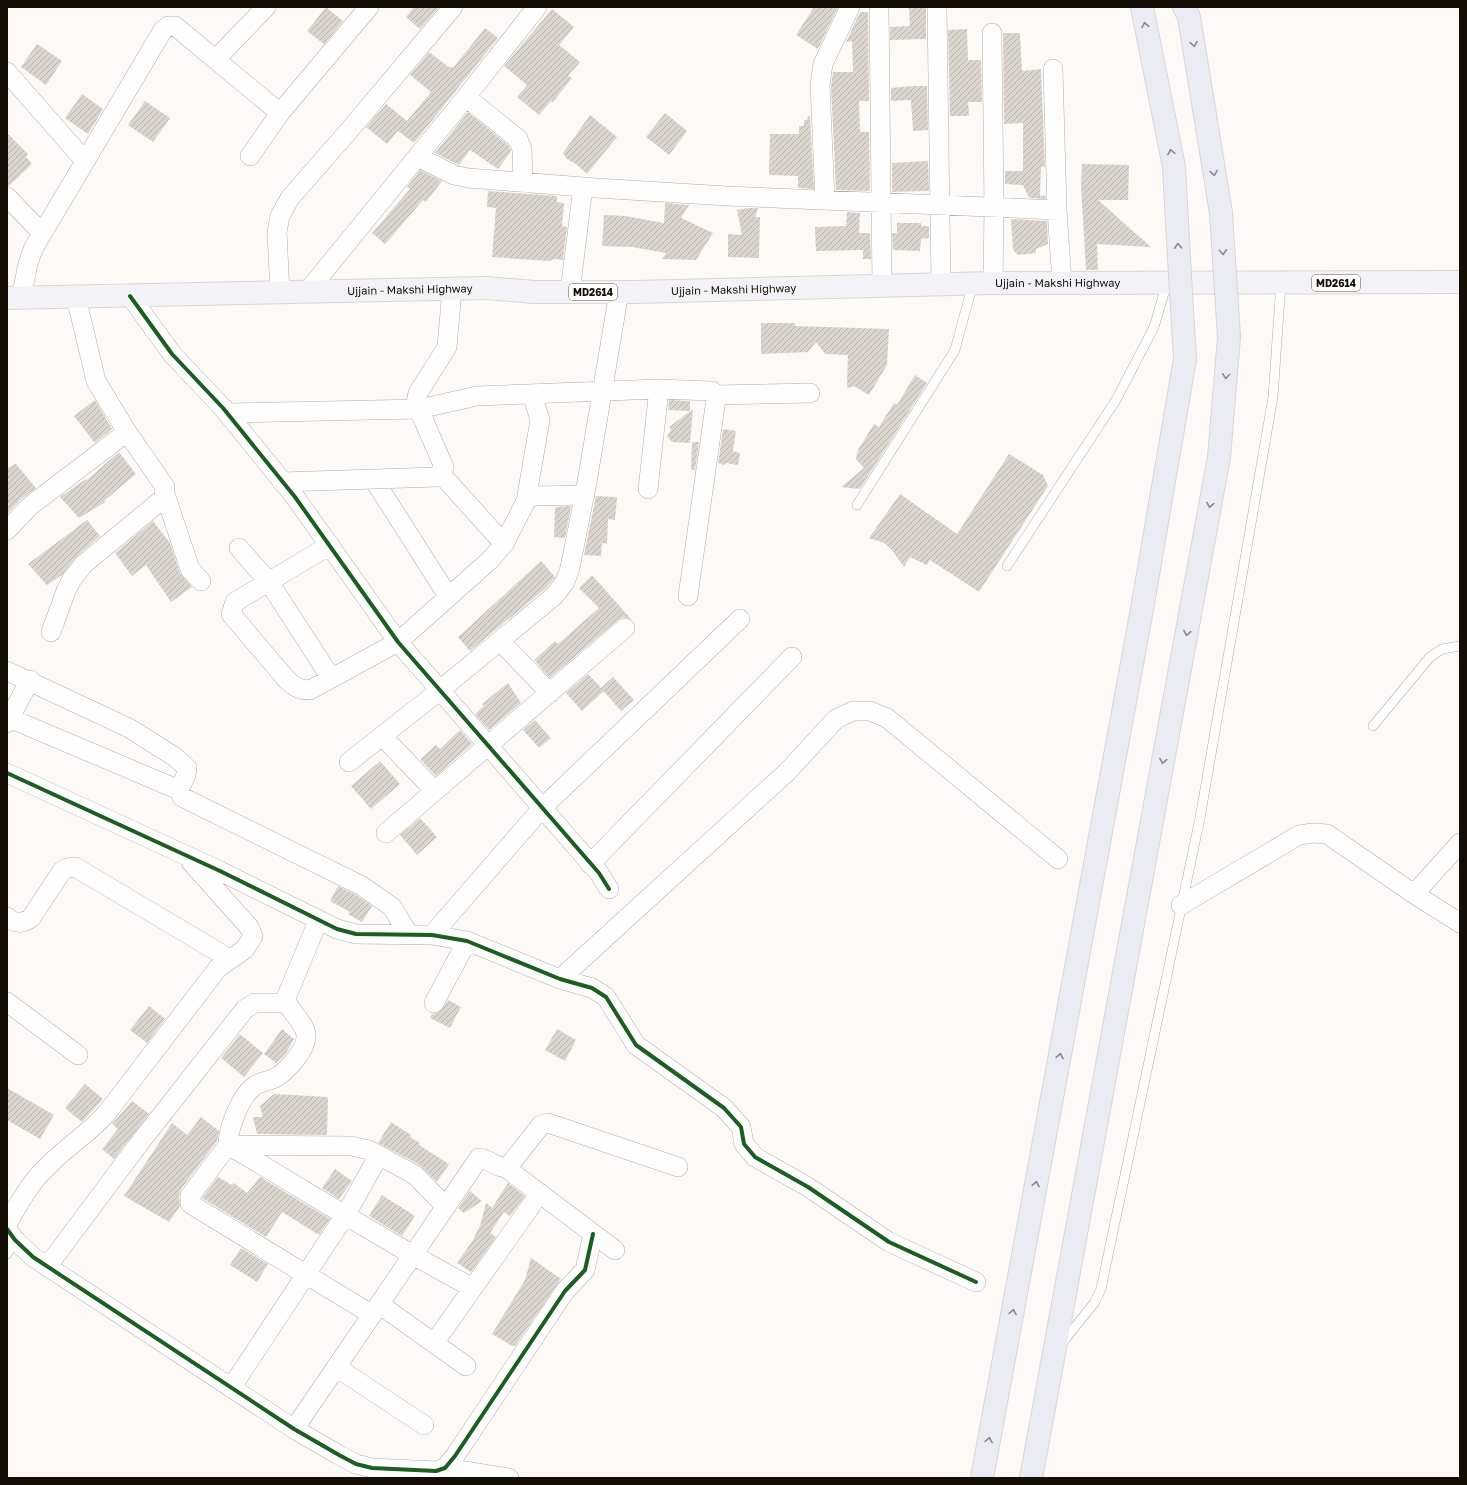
<svg xmlns="http://www.w3.org/2000/svg" width="1467" height="1485" font-family="'Golos Text',sans-serif">
<style>
.building{fill:url(#building-hatch)}
.lines{fill:none;stroke-linecap:round;stroke-linejoin:round}
.service-casing{stroke:#b3aea8;stroke-width:10}
.minor-casing{stroke:#b3aea8;stroke-width:20}
.primary-casing{stroke:#d9d6d4;stroke-width:24}
.motorway-casing{stroke:#d9d6d4;stroke-width:24}
.service{stroke:#fffefe;stroke-width:9}
.minor{stroke:#fffefe;stroke-width:19}
.primary{stroke:#f3f3f7;stroke-width:22}
.motorway{stroke:#eaebf3;stroke-width:22}
.motorway-bridge-casing{stroke:#d9d6d4;stroke-width:24;stroke-linecap:butt}
.motorway-bridge{stroke:#eaebf3;stroke-width:22}
.cycleway-casing{stroke:#fff;stroke-width:6}
.cycleway{stroke:#1b5e20;stroke-width:4}
.oneway{stroke:#8a8888}
.labels{text-anchor:middle;stroke-width:3;stroke-linejoin:round;paint-order:stroke}
.shield{fill:#fff;stroke:#5b5651;stroke-width:1}
.shield-label{font-size:10px;font-weight:bold;fill:#150e06}
.street-label{font-size:11px;fill:#150e06;stroke:#fff}
</style>
<defs>
<pattern id="building-hatch" width="6" height="6" patternUnits="userSpaceOnUse"><rect width="6" height="6" fill="#dbd5d0"/><path d="M-1 1l2-2M0 6l6-6M5 7l2-2" fill="none" stroke="#bbb6b1"/></pattern>
</defs>
<rect width="100%" height="100%" fill="#fcf9f7"/>
<path class="building" d="M326 7 343 21 324 44 307 31Z
M414 7H439L420 29 406 17Z
M814 7H838L818 49 796 35Z
M909 7H926V39L890 40V27L910 26Z
M552 9 574 27 559 45 580 62 568 76 572 78 553 102 551 101 539 115 517 97 527 85 504 66Z
M860 12H868L869 101H859L860 132H869L870 191 836 190 831 86 833 72H853L852 41 846 42Z
M485 28 498 38 414 143 398 131 387 144 366 127 386 104 407 121 431 92 410 75 429 52 450 68 451 66 453 68Z
M967 29 968 60H981L982 102H968L969 116H950L948 30Z
M1003 33H1020L1022 71 1041 69 1045 167H1041L1040 196 1045 195 1046 199 1029 198 1023 185 1005 184V171H1023V123L1004 124Z
M37 44 62 61 46 85 21 67Z
M912 86H927L928 130 913 131 911 100 891 101V88Z
M82 94 103 109 88 134 65 118Z
M145 101 170 118 153 142 128 125Z
M468 112 509 146 511 151 498 169 470 150 459 165 435 153Z
M665 113 687 131 669 155 646 137Z
M590 115 617 137 587 174 576 164 567 159 563 153Z
M808 116H810L814 189 798 188V176L769 175 770 134H799V126H804V120H807Z
M7 133 28 154 26 157 32 164 9 186H7Z
M928 161 929 191 892 192V163Z
M1082 164 1129 165 1128 200H1098L1151 247 1097 244 1098 270H1086L1081 186Z
M420 170 442 181 426 202 423 200 385 244 372 233 410 189 407 187Z
M488 191 557 196V202L564 203 562 226 567 227 563 260 556 259 548 261 492 257 496 208 487 207Z
M665 203 689 205 681 218 713 233 696 260 662 259 666 253 632 247 602 246 604 215 625 216 664 223Z
M748 208H758L755 217H760L759 258 728 257V234L742 235 737 210Z
M847 212 860 213 859 233H870L871 259H863V250L816 251 815 227 846 226Z
M1011 219 1047 221 1048 244 1036 249V253L1018 255 1013 250Z
M897 223H921V226H929V238L921 239 920 251 893 250 892 233H897Z
M761 323H795V326L889 329 887 365 869 395 854 386 847 388 848 355 825 354 816 342 808 352 761 354Z
M915 375 927 383 860 489 841 487 864 468 856 459 858 450 874 424 879 427 894 403 897 405Z
M95 400 112 429 95 443 74 416Z
M669 400 690 401V411L668 410Z
M693 409 690 443 672 442 667 436 671 430 669 427Z
M723 429 736 431 733 451 740 453 738 465 726 463 724 465 718 463Z
M692 442H699L695 470H691Z
M119 452 136 474 104 501 105 502 79 518 60 497 86 479 87 480Z
M1009 454 1043 475 1048 486 979 592 930 560 927 565 910 557 904 567 892 550 884 543 869 538 900 494 957 534Z
M16 464 36 488 22 498 7 514V468Z
M596 496 617 497 615 520 608 519 607 544 602 543 601 556 584 555Z
M571 506 565 538 554 537 555 507Z
M87 520 100 536 77 556 62 575 47 585 28 564Z
M153 521 170 543 180 573 192 587 171 602 146 565 132 576 115 553Z
M541 561 555 577 546 588 470 651 458 637Z
M592 575 631 619 623 617 618 620 550 678 534 660 555 641 558 644 599 608 579 588Z
M588 674 604 691 582 711 566 693Z
M613 677 634 700 621 711 601 688Z
M508 683 521 703 489 730 475 714 484 706 482 704Z
M535 720 551 738 539 748 523 730Z
M460 730 472 744 436 776 420 759 436 745 440 749Z
M380 761 400 784 371 809 351 786Z
M420 818 437 837 417 855 400 835Z
M338 886 356 895 372 906 362 922 348 914 350 912 330 901Z
M448 1000 461 1007 450 1028 430 1018 432 1014 440 1012Z
M149 1006 165 1019 147 1043 130 1030Z
M282 1029 294 1039 286 1053 276 1063 264 1054Z
M557 1029 576 1040 565 1061 545 1050Z
M240 1034 263 1053 244 1077 221 1058Z
M85 1084 103 1099 82 1122 65 1108Z
M7 1088 54 1115 40 1139 7 1120Z
M274 1094 328 1097 327 1135 257 1134 253 1117H263L260 1106Z
M132 1101 149 1114 114 1159 102 1149 118 1129 112 1124Z
M201 1117 219 1131 217 1141 181 1189 179 1196 180 1206 169 1222 124 1196 172 1123 187 1135Z
M391 1122 411 1135 410 1137 420 1143 419 1145 449 1164 437 1182 420 1165 378 1143Z
M335 1169 352 1181 339 1199 322 1188Z
M218 1177 232 1185 234 1183 247 1193 260 1177 330 1219 319 1235 282 1212 266 1237 202 1198Z
M508 1183 525 1196 510 1216 504 1212 490 1233 496 1237 471 1272 457 1263 475 1237H474L480 1226 486 1203 492 1208Z
M470 1191 482 1201 464 1213 458 1208Z
M382 1195 415 1216 402 1236 369 1216Z
M241 1248 268 1264 257 1282 230 1265Z
M531 1258 561 1279 515 1346H512L492 1334 525 1280Z"/>
<g class="lines">
<g class="service-casing">
<path id="service" d="M857 505 955 350 973 283
M1007 566 1116 400 1154 327 1167 283
M1373 726 1430 657 1442 649 1460 646
M7 1254 15 1240
M1062 1343 1095 1302 1101 1289 1200 818 1273 397 1281 283"/>
</g>
<g class="minor-casing">
<path id="minor" d="M879 7 882 286
M937 7 941 284
M992 33 994 208 993 283
M216 59 266 7
M1053 69 1057 210
M7 72 85 161
M466 97 518 139 522 149 523 183
M250 156 280 113 369 7
M418 157 454 175 468 178 596 188 727 196 1057 210 1062 282
M7 197 42 233
M825 200 820 85 823 64 850 7
M307 292 466 97 537 7
M570 292 583 187
M280 293 277 232 280 216 290 198 352 127 453 7
M130 296 172 354 223 408 295 497 398 642 599 873 609 889
M21 298 28 264 33 249 163 30 168 26H175L280 113
M715 395 810 393
M227 413 419 409 477 396 659 389 712 391 716 399 688 596
M441 474 504 544
M374 480 448 596
M282 482 437 477 444 467 416 403 418 393 447 347 452 290
M648 489 659 389
M165 494 190 569 201 581
M526 501 540 420 532 394
M7 530 30 506 127 432 96 381 76 297
M330 545 235 602 231 614 287 680C295 687 299 690 310 690L398 642 490 560 504 544 526 501 532 496 585 495
M239 548 269 582 331 678
M51 632 66 591 72 579 84 564 164 498 165 487 127 432
M500 641 550 693
M7 671 129 728 175 757 187 768 186 775 179 790 182 797 362 886 392 907 409 935
M7 717 179 790
M7 723 30 680
M382 736 435 791
M349 762 439 691 554 596 565 582 570 568 587 482 619 292
M7 773 220 871 337 929 356 934 432 935 467 941 560 979 592 988 606 997 636 1045 724 1108 741 1127 744 1144 755 1157 808 1187 889 1242 976 1282
M386 833 625 628
M590 864 792 657
M1414 894 1460 923
M1181 905 1299 835 1313 833 1327 834 1414 894 1460 843
M7 917C14 924 23 924 31 918L62 871 67 868 75 867 230 959
M318 921 286 998C288 1012 307 1023 306 1037 306 1050 286 1072 275 1078 269 1081 259 1082 253 1087 240 1098 228 1128 228 1145 310 1193 389 1244 473 1288
M432 935 542 808 740 619
M560 979 787 772 836 719 853 711H870L887 718 1058 859
M7 1002 78 1055
M434 1003 467 941
M506 1168 615 1250
M7 1224C19 1204 30 1182 48 1166 66 1147 88 1134 106 1114L218 968 245 949 253 936 249 927 191 862
M7 1229 15 1240 33 1257 294 1429 339 1455 356 1464 372 1468 436 1471 445 1468 455 1456 565 1291 585 1270 593 1234
M47 1267 138 1145 245 1009 255 1003H287
M379 1304 466 1366
M371 1314 192 1205 190 1203V1196L228 1145 351 1146 369 1150 415 1175 445 1206
M434 1343 540 1193
M336 1367 424 1425
M231 1388 346 1214 374 1164
M294 1429 479 1158C489 1158 497 1170 508 1167L541 1125 548 1123 678 1167
M445 1468 509 1478"/>
</g>
<g class="primary-casing">
<g id="primary">
<path id="s1" d="M7 298 487 288 534 292H636L993 283 1460 282"/>
</g>
</g>
<g class="motorway-casing">
<path id="motorway" d="M1142 7 1174 167 1176 205
M1184 7 1189 17 1221 213
M982 1478 1142 609 1185 359 1183 327
M1031 1478 1219 457 1229 337"/>
</g>
<use href="#service" class="service"/>
<use href="#minor" class="minor"/>
<use href="#primary" class="primary"/>
<use href="#motorway" class="motorway"/>
<g class="motorway-bridge-casing">
<path id="motorway-bridge" d="M1176 205 1183 327
M1221 213 1229 337"/>
</g>
<use href="#motorway-bridge" class="motorway-bridge"/>
<g class="cycleway-casing">
<path id="cycleway" d="M130 296 172 354 223 408 295 497 398 642 599 873 609 889
M7 773 220 871 337 929 356 934 432 935 467 941 560 979 592 988 606 997 636 1045 724 1108 741 1127 744 1144 755 1157 808 1187 889 1242 976 1282
M7 1229 15 1240 33 1257 294 1429 339 1455 356 1464 372 1468 436 1471 445 1468 455 1456 565 1291 585 1270 593 1234"/>
</g>
<use href="#cycleway" class="cycleway"/>
</g>
<defs><path id="oneway-chevron" d="M-2-3.5L2.5 0L-2 3.5" fill="none" stroke-width="1.6" stroke-linecap="round" stroke-linejoin="round"/></defs>
<g class="oneway">
<use href="#oneway-chevron" transform="translate(1145 25) rotate(-101)"/>
<use href="#oneway-chevron" transform="translate(1194 44) rotate(81)"/>
<use href="#oneway-chevron" transform="translate(1171 152) rotate(-101)"/>
<use href="#oneway-chevron" transform="translate(1214 173) rotate(81)"/>
<use href="#oneway-chevron" transform="translate(1178 246) rotate(-93)"/>
<use href="#oneway-chevron" transform="translate(1223 252) rotate(86)"/>
<use href="#oneway-chevron" transform="translate(1226 376) rotate(95)"/>
<use href="#oneway-chevron" transform="translate(1210 505) rotate(100)"/>
<use href="#oneway-chevron" transform="translate(1187 633) rotate(100)"/>
<use href="#oneway-chevron" transform="translate(1163 761) rotate(100)"/>
<use href="#oneway-chevron" transform="translate(1060 1056) rotate(-80)"/>
<use href="#oneway-chevron" transform="translate(1036 1184) rotate(-80)"/>
<use href="#oneway-chevron" transform="translate(1013 1312) rotate(-80)"/>
<use href="#oneway-chevron" transform="translate(989 1440) rotate(-80)"/>
</g>
<g class="labels">
<g class="shield">
<rect x="1312" y="275" width="48" height="16" rx="3"/>
<rect x="569" y="284" width="48" height="16" rx="3"/>
</g>
<g class="shield-label">
<text x="1336" y="287">MD2614</text>
<text x="593" y="296">MD2614</text>
</g>
<g class="street-label">
<text dy="4" stroke="none"><textPath href="#s1" startOffset="1051">Ujjain - Makshi Highway</textPath></text>
<text dy="4" stroke="none"><textPath href="#s1" startOffset="727">Ujjain - Makshi Highway</textPath></text>
<text dy="4" stroke="none"><textPath href="#s1" startOffset="403">Ujjain - Makshi Highway</textPath></text>
</g>
</g>
<rect width="1467" height="1485" fill="none" stroke="#150e06" stroke-width="16"/>
</svg>
